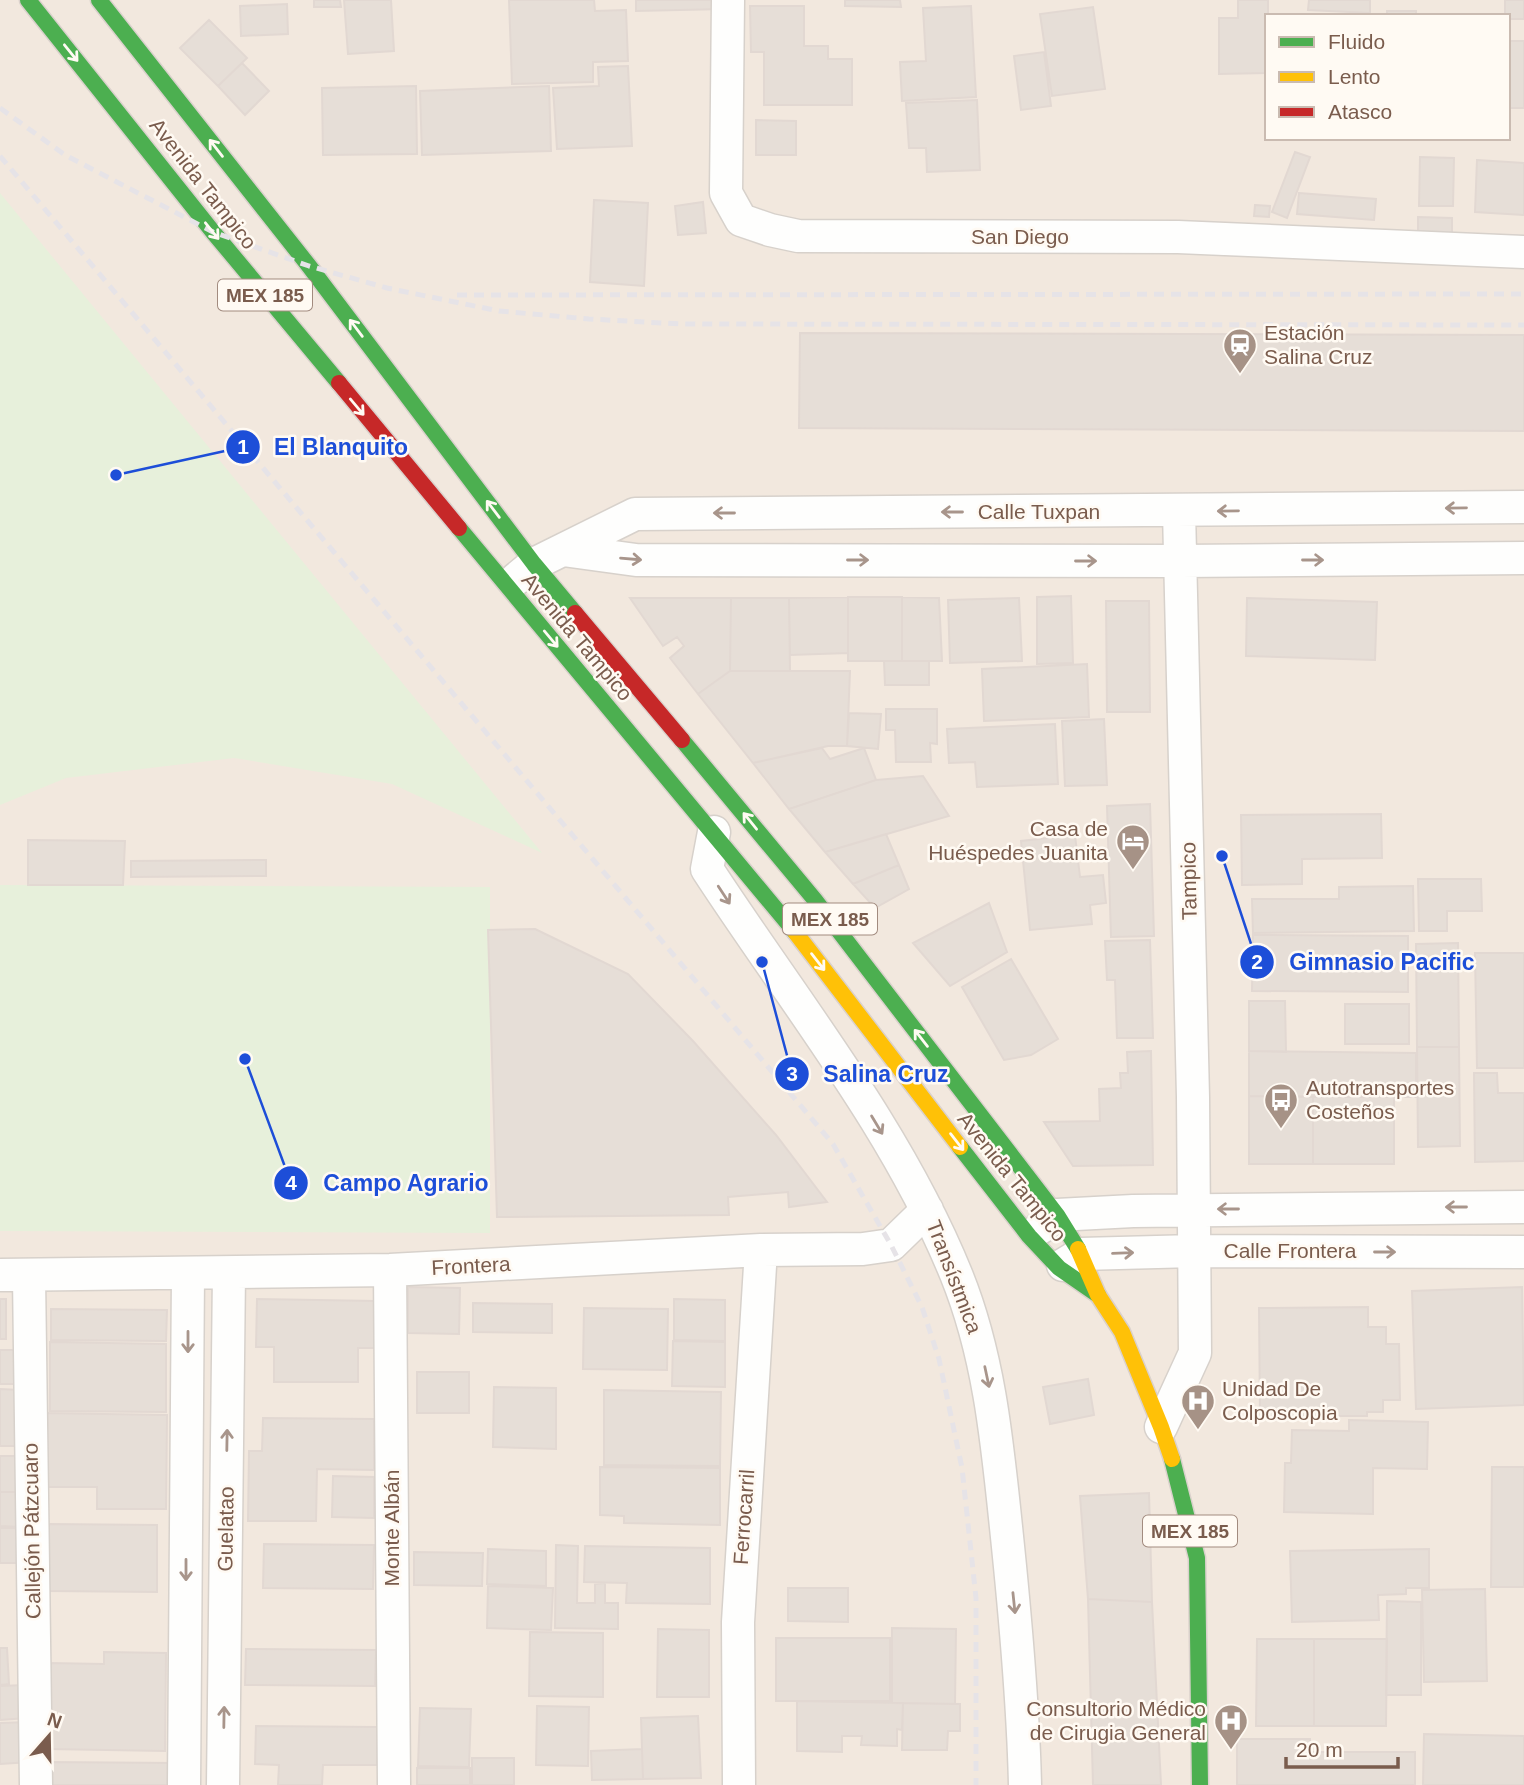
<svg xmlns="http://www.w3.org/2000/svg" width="1524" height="1785" font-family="Helvetica,sans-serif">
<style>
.residential{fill:#f2e8de;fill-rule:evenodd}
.green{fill:#e7f0db}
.building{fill:#e6ded7;stroke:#e2d8d2;stroke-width:2}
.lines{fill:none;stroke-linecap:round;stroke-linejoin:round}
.street-casing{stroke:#d7d1cb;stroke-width:35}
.fast-casing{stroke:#dad1cc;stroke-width:19}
.slow-casing{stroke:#dad1cc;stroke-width:19}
.jam-casing{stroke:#dad1cc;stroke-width:19}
.street{stroke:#fefefd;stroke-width:32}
.fast{stroke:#4caf50;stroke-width:16}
.slow{stroke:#ffc107;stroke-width:16}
.jam{stroke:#c62828;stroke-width:16}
.rail{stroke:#e6e3e7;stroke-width:5;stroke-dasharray:10 7;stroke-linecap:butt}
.oneway{stroke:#fffaf3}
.oneway2{stroke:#a8958b}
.labels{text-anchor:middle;stroke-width:5;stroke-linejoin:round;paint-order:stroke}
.shield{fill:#fffaf3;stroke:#a28b7f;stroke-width:2}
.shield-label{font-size:19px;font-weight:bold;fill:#7a5c4d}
.street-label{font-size:21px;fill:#7a5c4d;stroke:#fffaf3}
.poi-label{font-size:21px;fill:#7a5c4d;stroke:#fffaf3;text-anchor:start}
.leader{fill:none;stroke:#1d4ed8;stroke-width:2.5}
.callout-dot{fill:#1d4ed8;stroke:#fffaf3;stroke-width:2.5}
.mark-label{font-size:21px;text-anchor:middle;font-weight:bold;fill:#fff}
.callout-label{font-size:23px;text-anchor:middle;font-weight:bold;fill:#1d4ed8;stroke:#fffaf3;stroke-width:5;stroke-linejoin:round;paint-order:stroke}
</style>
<rect width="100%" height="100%" fill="#f9f5f0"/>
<path class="residential" d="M0 0H1524V1785H0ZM1267 16H1508V138H1267Z"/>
<path class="green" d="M0 193 542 853 392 784 234 758 66 778 0 805Z
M0 885 490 887V1233L0 1231Z"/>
<path class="building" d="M314 0H340L341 7H314Z
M344 0H391L394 51 348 54Z
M509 0H594L595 11 626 10 628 61 593 62V82L512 84Z
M636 0H724V9L636 11Z
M845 0H900L901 7 845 6Z
M1238 0H1268V14H1296V16H1267V73L1219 74V18H1238Z
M1309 0H1370V13L1308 10Z
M1505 0H1524V19H1508V16H1505Z
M287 4 288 34 241 36 240 6Z
M750 6H804V46H828V59H852V105H764V52H751Z
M971 6 976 97 902 101 900 62 926 61 923 8Z
M1093 7 1105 89 1052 96 1040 14Z
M1387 11H1416V16H1387Z
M209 20 247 58 218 86 180 48Z
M1508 41H1524V108H1508Z
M1044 52 1051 106 1021 110 1014 56Z
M242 63 269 91 245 115 218 86Z
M628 66 632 146 557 149 553 88 599 86 598 67Z
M416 86 417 154 323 155 322 88Z
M549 86 551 151 422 155 420 91Z
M977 100 980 170 927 172 926 148H909L906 103Z
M756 120 796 121V155H756Z
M1295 152 1310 157 1287 218 1272 212Z
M1420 157 1454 158 1453 206H1419Z
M1477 160 1524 163V215L1475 212Z
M1299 193 1376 199 1374 220 1297 214Z
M594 200 648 203 644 286 590 282Z
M703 202 706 233 678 235 675 206Z
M1255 205 1270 206 1269 217 1254 216Z
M1418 217 1452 218V237L1418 236Z
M800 333 1524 335V431L799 428Z
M1071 596 1073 663 1037 664V597Z
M848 597H902V661H848Z
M848 597V653L790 655 789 598Z
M902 597 939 598 942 661H902Z
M630 598H731L730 671 698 694 670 658 684 646 677 637 663 646Z
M731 598H789L790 671H730Z
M1019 598 1022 661 950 663 948 600Z
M1247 598 1377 602 1375 660 1246 656Z
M1106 601H1149L1150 712H1107Z
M884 661H929V685H885Z
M1087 664 1089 717 984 721 982 669Z
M730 671H850L847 746H828L753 763 698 694Z
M886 709H937V744L930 743 931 762H896L895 730H886Z
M849 713 881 714 878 749 847 746Z
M1104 719 1107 785 1065 786 1062 721Z
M1055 724 1058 784 977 787 975 762 949 763 947 729Z
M822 748 830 759 864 748 876 780 789 809 753 763Z
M923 776 949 816 825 852 789 809 876 780Z
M1150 804 1154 936 1111 937 1107 806Z
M1381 814 1382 858 1302 859V884L1242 885 1241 815Z
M886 834 899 865 853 884 825 852Z
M1075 835 1080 877 1103 875 1106 903 1090 905 1092 924 1030 930 1021 841Z
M28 840 125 841 123 885H28Z
M266 860V876L131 877V861Z
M899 865 909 889 875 908 853 884Z
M1418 879H1481L1482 911H1447V931H1419Z
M1413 886 1414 931 1253 933 1252 899H1339V887Z
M989 903 1007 952 950 986 913 943Z
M535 929 628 974 693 1041 776 1135 827 1202 789 1207 788 1192 728 1197 729 1215 497 1217 488 930Z
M1253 935 1408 936V992L1252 991Z
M1150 940 1153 1038H1117L1115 980H1107L1105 941Z
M1458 943 1459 1047H1417L1416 944Z
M1475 953H1524V1068H1477Z
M1011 959 1058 1039 1031 1055 1004 1060 962 987Z
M1249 1001H1285L1286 1052 1249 1051Z
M1345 1004H1409V1044H1345Z
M1417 1047H1459L1460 1146 1418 1147Z
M1151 1051 1153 1165 1073 1166 1044 1122 1100 1121 1099 1089 1121 1088 1120 1073H1128L1127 1052Z
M1249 1051 1416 1053V1097L1249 1096Z
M1474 1073H1497L1498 1093H1524V1161L1475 1162Z
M1249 1096 1313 1097V1164H1249Z
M1313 1097H1394V1164H1313Z
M408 1287 460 1288 459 1334 408 1333Z
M1522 1287 1524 1405 1416 1409 1412 1291Z
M0 1299H6V1339H0Z
M257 1299 376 1301V1348H358V1382H274V1347H256Z
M674 1299 725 1300V1341L674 1340Z
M473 1303 552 1304V1333L473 1332Z
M1368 1307V1327H1386V1344H1399L1400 1400H1383V1412H1367V1416H1260L1259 1308Z
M584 1308 668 1309 667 1370 583 1369Z
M51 1309 167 1310 166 1341 51 1340Z
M673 1341 725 1342V1387L672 1386Z
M50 1342 166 1344V1412L50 1411Z
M0 1350H18L17 1384H0Z
M417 1372H469V1413H417Z
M1088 1379 1094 1415 1050 1424 1043 1387Z
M494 1387 556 1388V1449L493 1447Z
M0 1389 19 1390 18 1446H0Z
M604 1390 721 1392 720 1466 604 1465Z
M41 1413 167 1415 166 1509H97V1487H41Z
M263 1418 374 1419V1470L317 1469 316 1521H248L249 1451H262Z
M1349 1420 1428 1422 1427 1469 1373 1468V1514L1284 1512 1285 1463H1291L1292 1430 1349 1431Z
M0 1456H17L16 1492H0Z
M600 1467 720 1468V1525L624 1523V1516L600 1515Z
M1492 1467H1524V1587H1491Z
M333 1476 374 1477V1518L332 1517Z
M0 1492H20V1527L0 1526Z
M1149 1493 1152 1602 1088 1599 1080 1496Z
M49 1524 157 1525V1592L48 1591Z
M0 1528H20V1563H0Z
M264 1544 374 1545 373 1589 263 1588Z
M556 1545 578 1546 577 1603H595V1584L605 1583V1603H618V1629L555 1628Z
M585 1546 710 1548V1604L626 1603 627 1583 584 1582Z
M488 1549 546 1551V1586L487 1584Z
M1429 1549V1588H1406V1594L1378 1595 1379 1620 1292 1622 1290 1551Z
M414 1552 483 1553 482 1586 414 1585Z
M488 1586 553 1588 551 1630 487 1628Z
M788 1588H848V1622L788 1621Z
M1485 1589 1487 1681 1424 1682 1422 1590Z
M1088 1599 1152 1602 1161 1785H1093Z
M1387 1601 1421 1602V1695H1386Z
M892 1628 956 1629 955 1704 892 1703Z
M658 1629 709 1630V1697H657Z
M530 1632 603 1633V1697L529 1696Z
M776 1638H890V1701H776Z
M1257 1639H1314V1726H1256Z
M1314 1639H1387L1386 1726H1314Z
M0 1648H7L9 1684 0 1685Z
M246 1649 376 1650 375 1686 245 1685Z
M104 1652 166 1653 165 1751 48 1749 49 1663 104 1664Z
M25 1685 27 1718 0 1720V1686Z
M797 1701 903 1703 902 1730 897 1729V1746L861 1745 862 1736H842V1752L797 1751Z
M903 1703 960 1704V1731H948L947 1750H902Z
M537 1706 589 1707 588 1766 536 1765Z
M420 1708 471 1709 469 1767 418 1766Z
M698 1716 701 1778 643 1779 641 1718Z
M28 1722 30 1762 0 1764V1723Z
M256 1726 377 1727V1765H323L322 1785H278L279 1765 255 1764Z
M1424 1734 1524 1736V1785H1423Z
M1237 1739H1310V1752H1415V1785H1237Z
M642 1749 643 1779 592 1780 591 1751Z
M472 1758H514V1785H472Z
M46 1762 175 1763 174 1785H46Z
M417 1768H470V1785H417Z"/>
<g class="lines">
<g class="street-casing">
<path id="street" d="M728 0 726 193 741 220 770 230 798 236 1178 237 1524 252
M563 550 636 560 1181 561 1524 558
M516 579 534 564 635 514 1524 507
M714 832 707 869C793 1001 896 1127 956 1274 989 1355 997 1440 1006 1527 1015 1613 1023 1698 1025 1785
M1040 1228 1057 1215 1133 1211 1524 1207
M1063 1265 1081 1254 1195 1251 1524 1252
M390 1270 394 1785
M0 1275 390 1270 761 1250 863 1249 891 1245 927 1210
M29 1277 36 1785
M1161 1427 1195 1353 1193 1097 1179 511
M184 1785 188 1274
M223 1785 229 1273
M739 1785 738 1622 761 1250"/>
</g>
<g class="fast-casing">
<path id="fast" d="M28 0 213 232 339 383
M99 0 309 266 534 564 575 613
M459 528 795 932
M682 740 815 900 1057 1215 1078 1249
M960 1147 1029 1236 1059 1268 1098 1295
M1172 1459 1197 1558 1200 1785"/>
</g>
<g class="slow-casing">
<path id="slow" d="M795 932 960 1147
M1078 1249 1098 1295 1122 1332 1161 1427 1172 1459"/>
</g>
<g class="jam-casing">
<path id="jam" d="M339 383 459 528
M575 613 682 740"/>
</g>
<use href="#street" class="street"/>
<use href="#fast" class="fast"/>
<use href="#slow" class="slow"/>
<use href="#jam" class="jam"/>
<path class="rail" d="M0 108 65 155 213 232 309 266 387 288 499 311 589 319 681 324 1524 325
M0 156 833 1144 891 1245 922 1307 939 1359 962 1468 976 1598V1785
M457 295 1524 294"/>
</g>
<defs><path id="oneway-shaft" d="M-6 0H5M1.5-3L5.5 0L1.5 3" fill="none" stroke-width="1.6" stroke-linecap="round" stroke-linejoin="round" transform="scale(1.75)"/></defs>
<g class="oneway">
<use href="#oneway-shaft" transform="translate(71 53) rotate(51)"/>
<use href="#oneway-shaft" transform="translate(216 148) rotate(-128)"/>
<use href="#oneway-shaft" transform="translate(212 231) rotate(51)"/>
<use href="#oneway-shaft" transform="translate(356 328) rotate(-127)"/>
<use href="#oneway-shaft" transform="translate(357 407) rotate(50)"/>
<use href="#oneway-shaft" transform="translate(493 509) rotate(-127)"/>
<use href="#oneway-shaft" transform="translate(551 639) rotate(50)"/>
<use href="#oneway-shaft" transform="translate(750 821) rotate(-129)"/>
<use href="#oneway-shaft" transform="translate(818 962) rotate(52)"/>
<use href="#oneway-shaft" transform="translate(921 1038) rotate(-128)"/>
<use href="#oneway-shaft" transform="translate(957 1142) rotate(52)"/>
</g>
<g class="oneway2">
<use href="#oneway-shaft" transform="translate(1456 508) rotate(179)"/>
<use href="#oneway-shaft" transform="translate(1228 511) rotate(179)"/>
<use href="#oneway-shaft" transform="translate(952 512) rotate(180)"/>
<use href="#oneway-shaft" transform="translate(724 513) rotate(180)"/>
<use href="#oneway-shaft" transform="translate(631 559) rotate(5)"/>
<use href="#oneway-shaft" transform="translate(858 560)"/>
<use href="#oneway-shaft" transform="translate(1313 560)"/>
<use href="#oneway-shaft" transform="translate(1086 561)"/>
<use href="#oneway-shaft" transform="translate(724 895) rotate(57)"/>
<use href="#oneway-shaft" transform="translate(877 1125) rotate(59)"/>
<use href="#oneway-shaft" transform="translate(1456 1207) rotate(180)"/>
<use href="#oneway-shaft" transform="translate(1228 1209) rotate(180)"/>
<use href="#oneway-shaft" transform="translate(1385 1252)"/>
<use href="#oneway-shaft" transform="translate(1123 1253) rotate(-2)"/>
<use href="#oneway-shaft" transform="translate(188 1342) rotate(90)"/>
<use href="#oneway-shaft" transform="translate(987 1377) rotate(78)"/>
<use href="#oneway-shaft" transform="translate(227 1440) rotate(-89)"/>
<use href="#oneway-shaft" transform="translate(186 1570) rotate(90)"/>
<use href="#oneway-shaft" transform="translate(1014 1603) rotate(84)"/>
<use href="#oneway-shaft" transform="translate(224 1717) rotate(-89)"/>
</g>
<defs>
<g id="station-pin" transform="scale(1.75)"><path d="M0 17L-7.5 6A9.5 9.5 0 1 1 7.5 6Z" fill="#a69286" stroke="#fffaf3"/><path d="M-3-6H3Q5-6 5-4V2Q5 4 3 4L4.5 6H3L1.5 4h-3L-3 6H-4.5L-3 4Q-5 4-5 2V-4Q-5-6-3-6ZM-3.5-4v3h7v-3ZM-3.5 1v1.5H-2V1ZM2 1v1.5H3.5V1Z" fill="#fff"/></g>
<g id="hotel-pin" transform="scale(1.75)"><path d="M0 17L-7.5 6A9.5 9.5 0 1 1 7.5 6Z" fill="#a69286" stroke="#fffaf3"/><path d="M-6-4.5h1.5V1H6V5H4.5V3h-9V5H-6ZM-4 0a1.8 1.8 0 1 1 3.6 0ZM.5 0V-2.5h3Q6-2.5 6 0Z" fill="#fff"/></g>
<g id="bus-pin" transform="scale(1.75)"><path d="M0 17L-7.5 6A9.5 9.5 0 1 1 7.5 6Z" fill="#a69286" stroke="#fffaf3"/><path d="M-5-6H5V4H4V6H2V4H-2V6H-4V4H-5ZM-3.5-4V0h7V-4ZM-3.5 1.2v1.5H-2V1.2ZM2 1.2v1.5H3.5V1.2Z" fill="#fff"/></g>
<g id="hospital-pin" transform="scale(1.75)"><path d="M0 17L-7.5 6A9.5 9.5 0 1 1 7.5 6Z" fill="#a69286" stroke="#fffaf3"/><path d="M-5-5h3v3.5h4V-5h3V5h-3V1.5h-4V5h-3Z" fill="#fff"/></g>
</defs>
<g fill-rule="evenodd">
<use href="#station-pin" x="1240" y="345"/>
<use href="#hotel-pin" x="1133" y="841"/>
<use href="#bus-pin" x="1281" y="1100"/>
<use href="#hospital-pin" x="1198" y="1401"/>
<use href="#hospital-pin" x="1231" y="1721"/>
</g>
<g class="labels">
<g class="shield">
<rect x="218" y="279.5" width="94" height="31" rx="5"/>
<rect x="783" y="903.5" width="94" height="31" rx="5"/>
<rect x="1143" y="1515.5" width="94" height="31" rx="5"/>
</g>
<g class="shield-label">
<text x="265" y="302">MEX 185</text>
<text x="830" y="926">MEX 185</text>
<text x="1190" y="1538">MEX 185</text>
</g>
<g class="street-label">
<text transform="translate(203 184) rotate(52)" y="7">Avenida Tampico</text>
<text x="1020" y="244">San Diego</text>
<text x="1039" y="519">Calle Tuxpan</text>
<text transform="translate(577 637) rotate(50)" y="7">Avenida Tampico</text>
<text transform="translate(1189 881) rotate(-91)" y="7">Tampico</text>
<text transform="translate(1012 1177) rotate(51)" y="7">Avenida Tampico</text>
<text x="1290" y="1258">Calle Frontera</text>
<text transform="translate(471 1266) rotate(-3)" y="7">Frontera</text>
<text transform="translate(954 1277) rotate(69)" y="7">Transístmica</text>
<text transform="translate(744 1517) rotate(-86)" y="7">Ferrocarril</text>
<text transform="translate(392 1528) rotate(-90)" y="7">Monte Albán</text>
<text transform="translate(226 1529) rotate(-89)" y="7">Guelatao</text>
<text transform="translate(32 1531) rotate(-91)" y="7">Callejón Pátzcuaro</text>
</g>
<g class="poi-label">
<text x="1264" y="340">Estación<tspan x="1264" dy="24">Salina Cruz</tspan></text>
<text x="1108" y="836" text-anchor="end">Casa de<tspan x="1108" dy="24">Huéspedes Juanita</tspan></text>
<text x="1306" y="1095">Autotransportes<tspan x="1306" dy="24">Costeños</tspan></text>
<text x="1222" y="1396">Unidad De<tspan x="1222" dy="24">Colposcopia</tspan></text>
<text x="1206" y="1716" text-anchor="end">Consultorio Médico<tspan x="1206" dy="24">de Cirugia General</tspan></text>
</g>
</g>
<path class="leader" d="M116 475L243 447M1222 856L1257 962M762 962L792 1074M245 1059L291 1183"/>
<g class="callout-dot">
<circle cx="116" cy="475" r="7"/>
<circle cx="1222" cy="856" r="7"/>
<circle cx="762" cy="962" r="7"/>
<circle cx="245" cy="1059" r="7"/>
<circle cx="243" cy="447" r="18"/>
<circle cx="1257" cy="962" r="18"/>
<circle cx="792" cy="1074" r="18"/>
<circle cx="291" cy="1183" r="18"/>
</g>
<g class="mark-label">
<text x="243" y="454">1</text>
<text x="1257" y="969">2</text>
<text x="792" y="1081">3</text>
<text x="291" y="1190">4</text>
</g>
<g class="callout-label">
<text x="341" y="455">El Blanquito</text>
<text x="1382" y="970">Gimnasio Pacific</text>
<text x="886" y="1082">Salina Cruz</text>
<text x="406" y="1191">Campo Agrario</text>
</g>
<rect x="1265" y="14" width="245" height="126" fill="#fffaf3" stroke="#cabbb1" stroke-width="2"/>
<rect x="1279" y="37" width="35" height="10" fill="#4caf50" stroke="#cabbb1" stroke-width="2"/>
<text x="1328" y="49" font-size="21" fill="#7a5c4d">Fluido</text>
<rect x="1279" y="72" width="35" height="10" fill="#ffc107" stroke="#cabbb1" stroke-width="2"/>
<text x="1328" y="84" font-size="21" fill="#7a5c4d">Lento</text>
<rect x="1279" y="107" width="35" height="10" fill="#c62828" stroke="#cabbb1" stroke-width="2"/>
<text x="1328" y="119" font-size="21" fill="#7a5c4d">Atasco</text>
<g transform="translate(49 1736) rotate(20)" stroke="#fffaf3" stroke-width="5" paint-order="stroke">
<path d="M0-5L12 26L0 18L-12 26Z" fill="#7a5c4d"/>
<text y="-10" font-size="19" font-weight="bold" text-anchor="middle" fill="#7a5c4d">N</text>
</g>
<path d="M1286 1757v10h112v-10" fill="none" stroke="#7a5c4d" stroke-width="3.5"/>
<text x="1296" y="1757" font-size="21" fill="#7a5c4d" stroke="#fffaf3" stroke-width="5" paint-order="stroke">20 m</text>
</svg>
